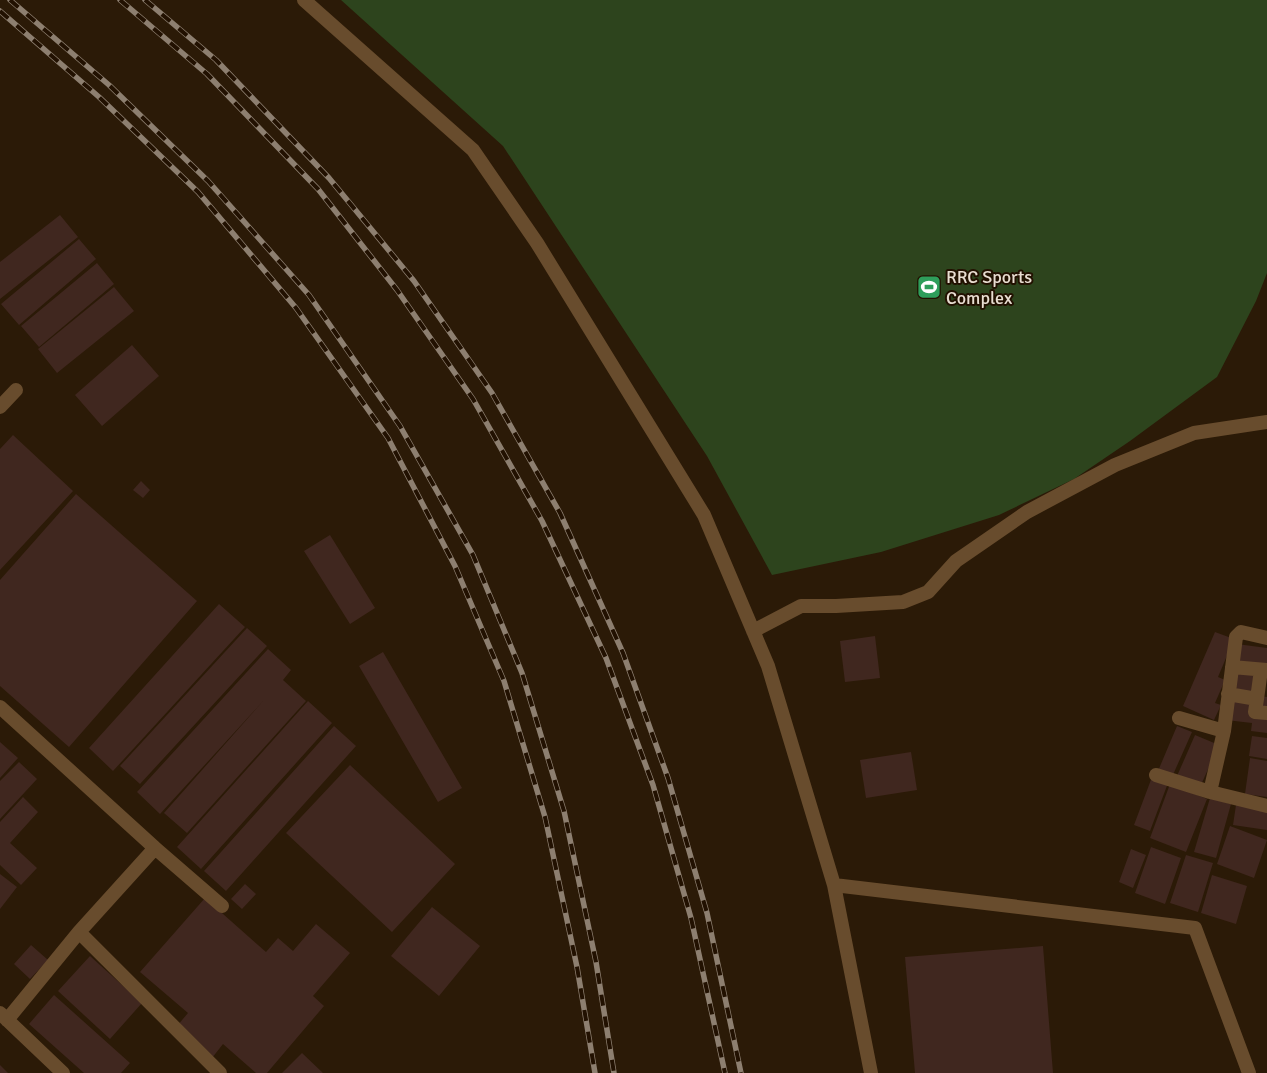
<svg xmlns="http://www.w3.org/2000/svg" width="1267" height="1073" font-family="Signika,sans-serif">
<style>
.green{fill:#2d441d}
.building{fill:#40271f}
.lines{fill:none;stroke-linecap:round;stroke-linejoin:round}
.minor{stroke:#684c2d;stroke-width:14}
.rail-casing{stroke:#8d7f70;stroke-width:5.5}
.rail{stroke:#221101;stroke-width:4;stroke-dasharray:11;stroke-linecap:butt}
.labels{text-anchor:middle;stroke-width:4;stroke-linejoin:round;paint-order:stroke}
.poi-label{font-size:18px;fill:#e9ded2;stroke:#221101;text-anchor:start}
</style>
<rect width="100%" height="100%" fill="#2b1a07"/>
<path class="green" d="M341 0H1267V273L1256 301 1217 377 1130 441 1074 479 999 515 881 552 772 575 707 456 503 146Z"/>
<path class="building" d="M60 215 78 237 0 299V262Z
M79 239 96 259 19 325 1 304Z
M97 263 114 284 39 347 21 326Z
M114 287 134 311 57 373 38 349Z
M132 345 159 376 102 426 75 395Z
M13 435 73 491 0 570V449Z
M141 481 150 490 143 498 133 490Z
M76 494 197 601 69 747 0 686V580Z
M330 535 375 608 350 624 304 551Z
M219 604 245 627 113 771 89 748Z
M247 628 267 646 140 784 120 766Z
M1215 632 1234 639 1218 677 1225 680 1215 703 1221 705 1214 720 1183 706Z
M875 636 880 678 845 682 840 641Z
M1237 644 1267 648V669L1234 664Z
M268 649 291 670 283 680 306 701 187 833 164 813 264 700 160 814 137 792Z
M383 652 462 788 438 802 359 666Z
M1234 670 1258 674 1255 696 1231 693Z
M1260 696 1267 697V711L1258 709Z
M1229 698 1255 701 1267 716V733L1251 731 1252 723 1226 720Z
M308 701 332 723 201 869 177 847Z
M334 726 356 746 226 891 204 871Z
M1177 726 1192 732 1172 777 1158 771Z
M1195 735 1219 745 1200 787 1177 776Z
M1252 736 1267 738V759L1249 756Z
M0 742 18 758 0 778Z
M911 752 917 790 866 798 860 760Z
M1250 758 1267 761V797L1245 794Z
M19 762 37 779 0 819V781Z
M350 765 455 864 392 932 286 833Z
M1152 777 1168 783 1150 831 1134 825Z
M1170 784 1207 799 1186 852 1150 838Z
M23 797 38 812 10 843 37 868 21 885 0 865V822Z
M1210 798 1231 804 1216 858 1194 852Z
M1236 805 1267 810V830L1233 825Z
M1230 826 1267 840 1254 878 1217 864Z
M1151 847 1181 858 1165 904 1135 893Z
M1131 849 1146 855 1133 888 1119 882Z
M1186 855 1213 863 1198 912 1170 903Z
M0 874 17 887 0 909Z
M1212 875 1247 886 1236 924 1201 913Z
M245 884 256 894 242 909 231 899Z
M205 898 266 952 278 938 293 951 316 924 350 953 313 996 324 1006 267 1073H256L223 1044 212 1058 177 1026 188 1013 140 972Z
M432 907 480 946 439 996 391 956Z
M31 945 48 960 30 979 14 964Z
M1043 946 1053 1073H915L905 957Z
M90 956 142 1003 110 1039 58 991Z
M54 995 130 1063 121 1073H84L29 1024Z
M302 1053 323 1073H282Z
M0 1065 8 1073H0Z"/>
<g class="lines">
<path class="minor" d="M304 0 473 150 537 243 704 515 768 666 834 885 871 1073
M0 407 16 390
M753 631 801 606H836L903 602 928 592 956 561 1027 512 1115 465 1194 433 1267 422
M1232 667 1267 670
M1228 694 1257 699 1255 712 1267 713
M1257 699 1261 670
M0 707 155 848 222 906
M1179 718 1224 731
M1156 775 1210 792 1267 806
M1210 792 1224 731 1236 637 1241 632 1267 638
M834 885 1195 928 1249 1073
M79 932 220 1073
M0 1013 63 1073
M7 1020 79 932 155 848"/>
<g class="rail-casing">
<path id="rail" d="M10 0 109 85 208 181 309 295 400 426 473 555 522 673 564 811 596 962 614 1073
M120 0 207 74 318 189 397 290 473 399 542 521 606 658 653 785 691 918 725 1073
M145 0 216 60 329 178 414 281 492 393 560 513 623 653 668 778 707 913 741 1073
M0 11 99 97 198 192 296 308 388 438 455 566 504 681 545 817 577 967 595 1073"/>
</g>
<use href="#rail" class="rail"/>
</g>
<defs>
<g id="stadium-square" transform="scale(1.25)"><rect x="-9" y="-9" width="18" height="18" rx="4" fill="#2e9e5b" stroke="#221101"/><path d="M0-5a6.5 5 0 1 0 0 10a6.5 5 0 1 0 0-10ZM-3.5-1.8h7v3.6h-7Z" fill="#fff"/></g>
</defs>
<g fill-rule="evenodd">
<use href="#stadium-square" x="929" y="287"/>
</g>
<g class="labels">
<g class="poi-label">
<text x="946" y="283">RRC Sports<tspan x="946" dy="21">Complex</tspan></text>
</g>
</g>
</svg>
